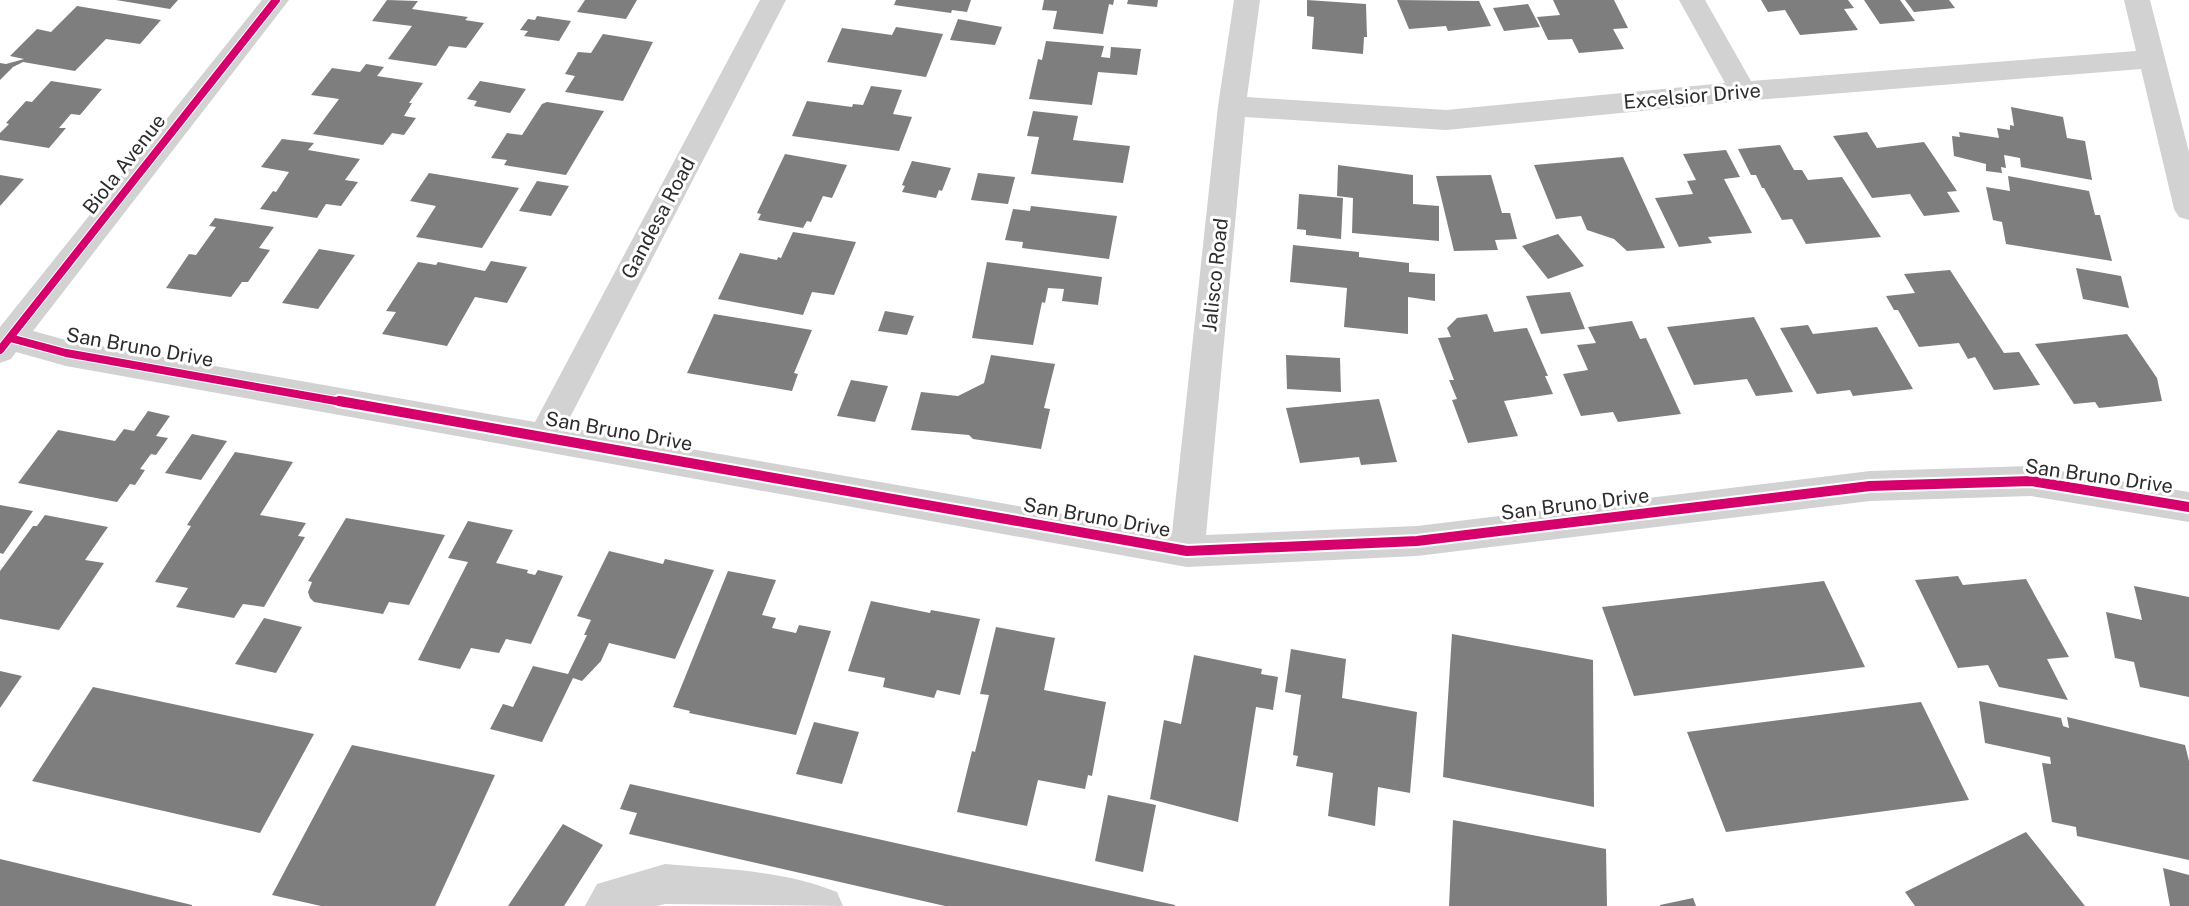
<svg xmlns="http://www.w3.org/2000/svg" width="2189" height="906" font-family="'Public Sans',sans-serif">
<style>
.building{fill:#7e7e7e}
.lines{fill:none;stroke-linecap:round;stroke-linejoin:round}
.minor{fill:#d2d2d2;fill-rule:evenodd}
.cycleway-far1-casing{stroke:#fff;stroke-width:10}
.cycleway-casing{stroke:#fff;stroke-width:14}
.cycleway-far1{stroke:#d6006c;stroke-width:8}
.cycleway{stroke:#d6006c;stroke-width:10}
.labels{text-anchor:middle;stroke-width:6;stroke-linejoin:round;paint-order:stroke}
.street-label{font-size:20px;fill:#2d2d2d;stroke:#fff}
</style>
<rect width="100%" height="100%" fill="#fff"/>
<path class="building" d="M116 0H178L170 9Z
M387 0 418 1 412 9 468 17 465 20 484 23 466 48 449 46 436 66 388 59 412 26 372 21Z
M585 0H637L626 19 577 12Z
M896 0H971L967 12 952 10 951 13 894 5Z
M1044 0H1114L1113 5 1109 4 1103 34 1053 29 1057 11 1042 10Z
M1128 0H1158L1157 7 1127 4Z
M1307 0 1366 4 1367 37H1364L1363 54 1312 49 1314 17 1307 16Z
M1397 0 1479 1 1491 26 1448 31 1446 26 1409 29Z
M1553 0H1614L1628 28 1613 29 1624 49 1579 53 1572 39 1548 40 1537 17 1560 15Z
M1761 0H1848L1854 8 1844 9 1858 30 1800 35 1785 10 1768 12Z
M1864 0H1900L1915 21 1880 24Z
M1905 0H1949L1955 8 1914 12Z
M1528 4 1540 27 1504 31 1493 8Z
M77 6 161 20 140 44 106 39 75 71 23 62 13 67 0 80V63L6 64 24 59 10 56 37 29 51 32Z
M537 16 571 21 559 41 524 36 528 31 520 30 528 19 535 20Z
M958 19 1002 27 995 45 950 40Z
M896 27 943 34 926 77 827 62 842 28 892 35Z
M603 34 653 42 623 101 565 92 575 76 565 74 578 52 591 53Z
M1046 41 1104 46 1101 57 1110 58 1111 47 1141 49 1137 75 1098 72 1092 105 1029 99 1038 59 1042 60Z
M366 64 384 67 377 76 423 83 409 103H412L404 116 416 118 404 135 392 133 383 145 313 134 339 99 311 95 332 68 360 72Z
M51 81 102 89 80 115 71 114 59 128H66L49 148 0 140V133L9 124 6 123 26 101 32 102Z
M480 81 526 89 510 113 474 106 477 101 467 99Z
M871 86 902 90 893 114 912 117 899 151 792 136 807 101 852 107 853 104 863 105Z
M547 102 604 111 566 175 504 165 507 160 491 158 507 133 522 135 542 104Z
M2011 107 2063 117 2067 138 2085 141 2092 180 2021 167 2020 158 2004 155 2006 168 2001 167 2002 173 1986 171V164L1954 156 1952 136 1960 137 1959 132 1999 138 1997 128 2010 130V125L2014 126Z
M1033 111 1078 116 1073 140 1130 146 1123 183 1031 174 1039 137 1027 136Z
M1867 132 1877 148 1924 142 1957 191 1947 192 1960 212 1924 216 1910 194 1872 198 1833 136Z
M282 139 314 143 308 150 360 159 345 180 358 182 341 206 326 204 317 218 260 209 273 191 276 192 289 172 261 167Z
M1780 145 1794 170H1802L1808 180 1842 177 1881 237 1806 244 1792 219 1782 220 1764 188H1762L1756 175H1751L1738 149Z
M1726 150 1740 177 1724 179 1752 233 1708 237 1712 243 1679 247 1655 198 1693 194 1687 181 1696 180 1683 154Z
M785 154 847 165 832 198 823 196 811 222 807 221 803 228 758 220 761 214 757 213Z
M1623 157 1665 248 1627 251 1614 239 1587 230 1581 216 1556 219 1534 165Z
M912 161 951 168 942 191 939 190 936 198 902 192 905 186 902 185Z
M1338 165 1413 175V204L1439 206V241L1352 233 1353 198 1337 196Z
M429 173 519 188 482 248 416 237 436 206 410 201Z
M978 173 1015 177 1008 204 971 200Z
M0 175 24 179 0 206Z
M1491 175 1502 213H1510L1517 239 1495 240 1498 250 1454 251 1436 176Z
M2008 176 2089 191 2095 215H2100L2112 261 2006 244 2002 222 1993 220 1986 187 2010 191Z
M537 181 569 186 551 216 519 211Z
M1299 194 1343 198 1341 239 1306 235V230L1297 229Z
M1031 206 1117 216 1109 259 1022 248 1023 242 1005 240 1013 209 1030 211Z
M215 218 274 227 259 248 270 250 248 282H242L231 297 166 288 189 254 196 255 216 227 209 226Z
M793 232 856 242 834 295 812 292 803 315 718 299 740 253 777 260 778 257 781 258Z
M1558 234 1584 266 1548 279 1522 246Z
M1293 245 1359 252V257L1409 263V272L1435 274V301L1408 297V334L1344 327 1347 288 1290 282Z
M319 249 355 255 318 309 282 303Z
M491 261 527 267 507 303 475 297 447 346 382 334 396 312 386 311 418 262 436 265 438 262 485 271Z
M987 262 1102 277 1098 305 1062 301 1064 289 1048 288 1045 303 1042 302 1033 345 972 338Z
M2076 268 2121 276 2129 308 2083 299Z
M1950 270 2004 353 2019 352 2040 385 1994 390 1975 357 1968 359 1959 343 1919 347 1898 310H1894L1886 296 1915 293 1904 274Z
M1570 292 1585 329 1541 334 1526 296Z
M885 311 914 316 907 335 878 331Z
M714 314 812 330 794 373 798 374 792 391 687 373Z
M1487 314 1494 332 1527 328 1548 376H1545L1553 394 1504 401 1518 436 1468 443 1452 400 1457 399 1449 380H1454L1438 338 1451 337 1447 328 1457 318Z
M1754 317 1793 392 1756 396 1747 379 1694 385 1667 327Z
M1632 321 1640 339 1646 338 1681 414 1618 422 1613 412 1581 416 1563 374 1588 370 1577 345 1596 343 1588 327Z
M1808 325 1813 334 1877 327 1913 389 1853 396 1850 390 1817 394 1780 328Z
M2127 334 2157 378 2162 401 2099 408 2095 402 2074 404 2035 344Z
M991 355 1055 364 1044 408 1050 409 1041 449 973 439 969 435 911 430 921 392 958 396 984 383Z
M1286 355 1340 358 1341 392 1287 389Z
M851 380 888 386 875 422 837 416Z
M1379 399 1397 462 1361 465 1359 457 1300 463 1286 408Z
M148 411 170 416 156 436 168 438 156 455 151 454 140 469 145 470 135 485 130 484 117 502 18 483 58 430 115 441 124 429 134 431Z
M192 434 227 441 201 480 165 473Z
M235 452 293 462 260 515 306 523 298 536 305 537 264 607 243 604 234 618 176 607 188 588 155 582 191 526 187 525Z
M0 505 33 511 3 554 0 553Z
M45 515 108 527 85 560 104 563 59 630 0 619V571L33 526H37Z
M346 518 445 535 409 605 389 602 383 614 314 602 310 598 308 592 312 582 308 581Z
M468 521 513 530 496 563 528 570 527 573 535 575 538 570 563 576 531 644 506 639 499 653 471 648 460 669 418 660 468 562 448 558Z
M609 551 663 564 665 559 714 570 675 659 609 643 601 661 582 681 573 678 542 742 490 729 503 704 513 707 533 666 568 674 587 635H584L591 620 577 616Z
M728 571 776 580 762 615 776 618 772 628 796 633 799 625 831 631 796 735 689 713 690 711 673 707Z
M1958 576 1963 585 2026 579 2069 657 2047 659 2068 700 1999 687 1988 665 1958 668 1915 580Z
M1824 581 1865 667 1634 696 1602 607Z
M2134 586 2189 597V697L2140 687 2134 662 2115 658 2106 612 2142 620Z
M871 601 930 613 931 610 980 619 960 695 937 690 934 698 883 687 885 678 848 671Z
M264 618 302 627 276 673 235 664Z
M996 627 1055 638 1044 690 1106 702 1092 776 1088 775 1085 789 1038 780 1027 826 957 812 972 751 975 752 989 695 980 694Z
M1452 634 1593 660 1594 807 1443 777Z
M1291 649 1346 659 1342 698 1417 712 1410 793 1378 787 1375 826 1328 816 1333 773 1296 766 1298 756 1293 755 1301 695 1285 692Z
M1194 655 1262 669 1261 674 1278 677 1273 710 1256 707 1238 822 1150 799 1164 720 1181 724Z
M0 671 22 676 0 708Z
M93 687 314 734 260 833 32 781Z
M1979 701 2061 718 2063 726 2069 728 2067 717 2185 745 2189 761V860L2077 836 2076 827 2052 822 2042 763 2051 764 2050 757 1985 743Z
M1921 702 1969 800 1726 832 1687 732Z
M814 722 859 732 842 784 796 774Z
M352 745 495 775 435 906H321L272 895Z
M630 784 1175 905V906H945L629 834 637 813 620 809Z
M1108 795 1156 805 1143 872 1095 861Z
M1453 820 1606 849 1607 906H1449Z
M563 824 603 845 564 906H508Z
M2026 832 2085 906H1915L1905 892Z
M0 859 192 905V906H0Z
M2163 868 2189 875V906H2170Z
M1693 898 1696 906H1660V905Z"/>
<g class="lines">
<path class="minor" d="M262 0H289L33 331 66 340 535 422 760 0H786L565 427 1172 533 1218 106 1234 0H1260L1247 97 1446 110 1725 83 1679 0H1705L1751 81 2136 51 2124 0H2150L2189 152V220L2179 217 2174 209 2141 69 1743 101 1446 130 1245 117 1206 535 1417 526 1870 471 2031 466 2189 492V522L2031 496 1870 501 1417 556 1187 567 66 366 16 352 11 359 0 363V327Z
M665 864C722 869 784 870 837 892L843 906 665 904 657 906H585L597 884Z"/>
<g class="cycleway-far1-casing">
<path id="cycleway-far1" d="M10 338 66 353 347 403
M0 350 276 0"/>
</g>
<g class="cycleway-casing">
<path id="cycleway" d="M339 401 1187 551 1417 541 1870 486 2031 481 2189 507"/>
</g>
<use href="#cycleway-far1" class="cycleway-far1"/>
<use href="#cycleway" class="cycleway"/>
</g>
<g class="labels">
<g class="street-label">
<text transform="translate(1692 96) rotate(-5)" y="7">Excelsior Drive</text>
<text transform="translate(124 164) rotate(-52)" y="7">Biola Avenue</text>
<text transform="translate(658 218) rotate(-62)" y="7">Gandesa Road</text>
<text transform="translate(1215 275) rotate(-84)" y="7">Jalisco Road</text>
<text transform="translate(140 347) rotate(10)" y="7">San Bruno Drive</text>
<text transform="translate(619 431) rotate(10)" y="7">San Bruno Drive</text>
<text transform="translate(2099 476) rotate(8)" y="7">San Bruno Drive</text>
<text transform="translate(1575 504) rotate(-7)" y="7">San Bruno Drive</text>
<text transform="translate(1097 517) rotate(10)" y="7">San Bruno Drive</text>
</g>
</g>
</svg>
